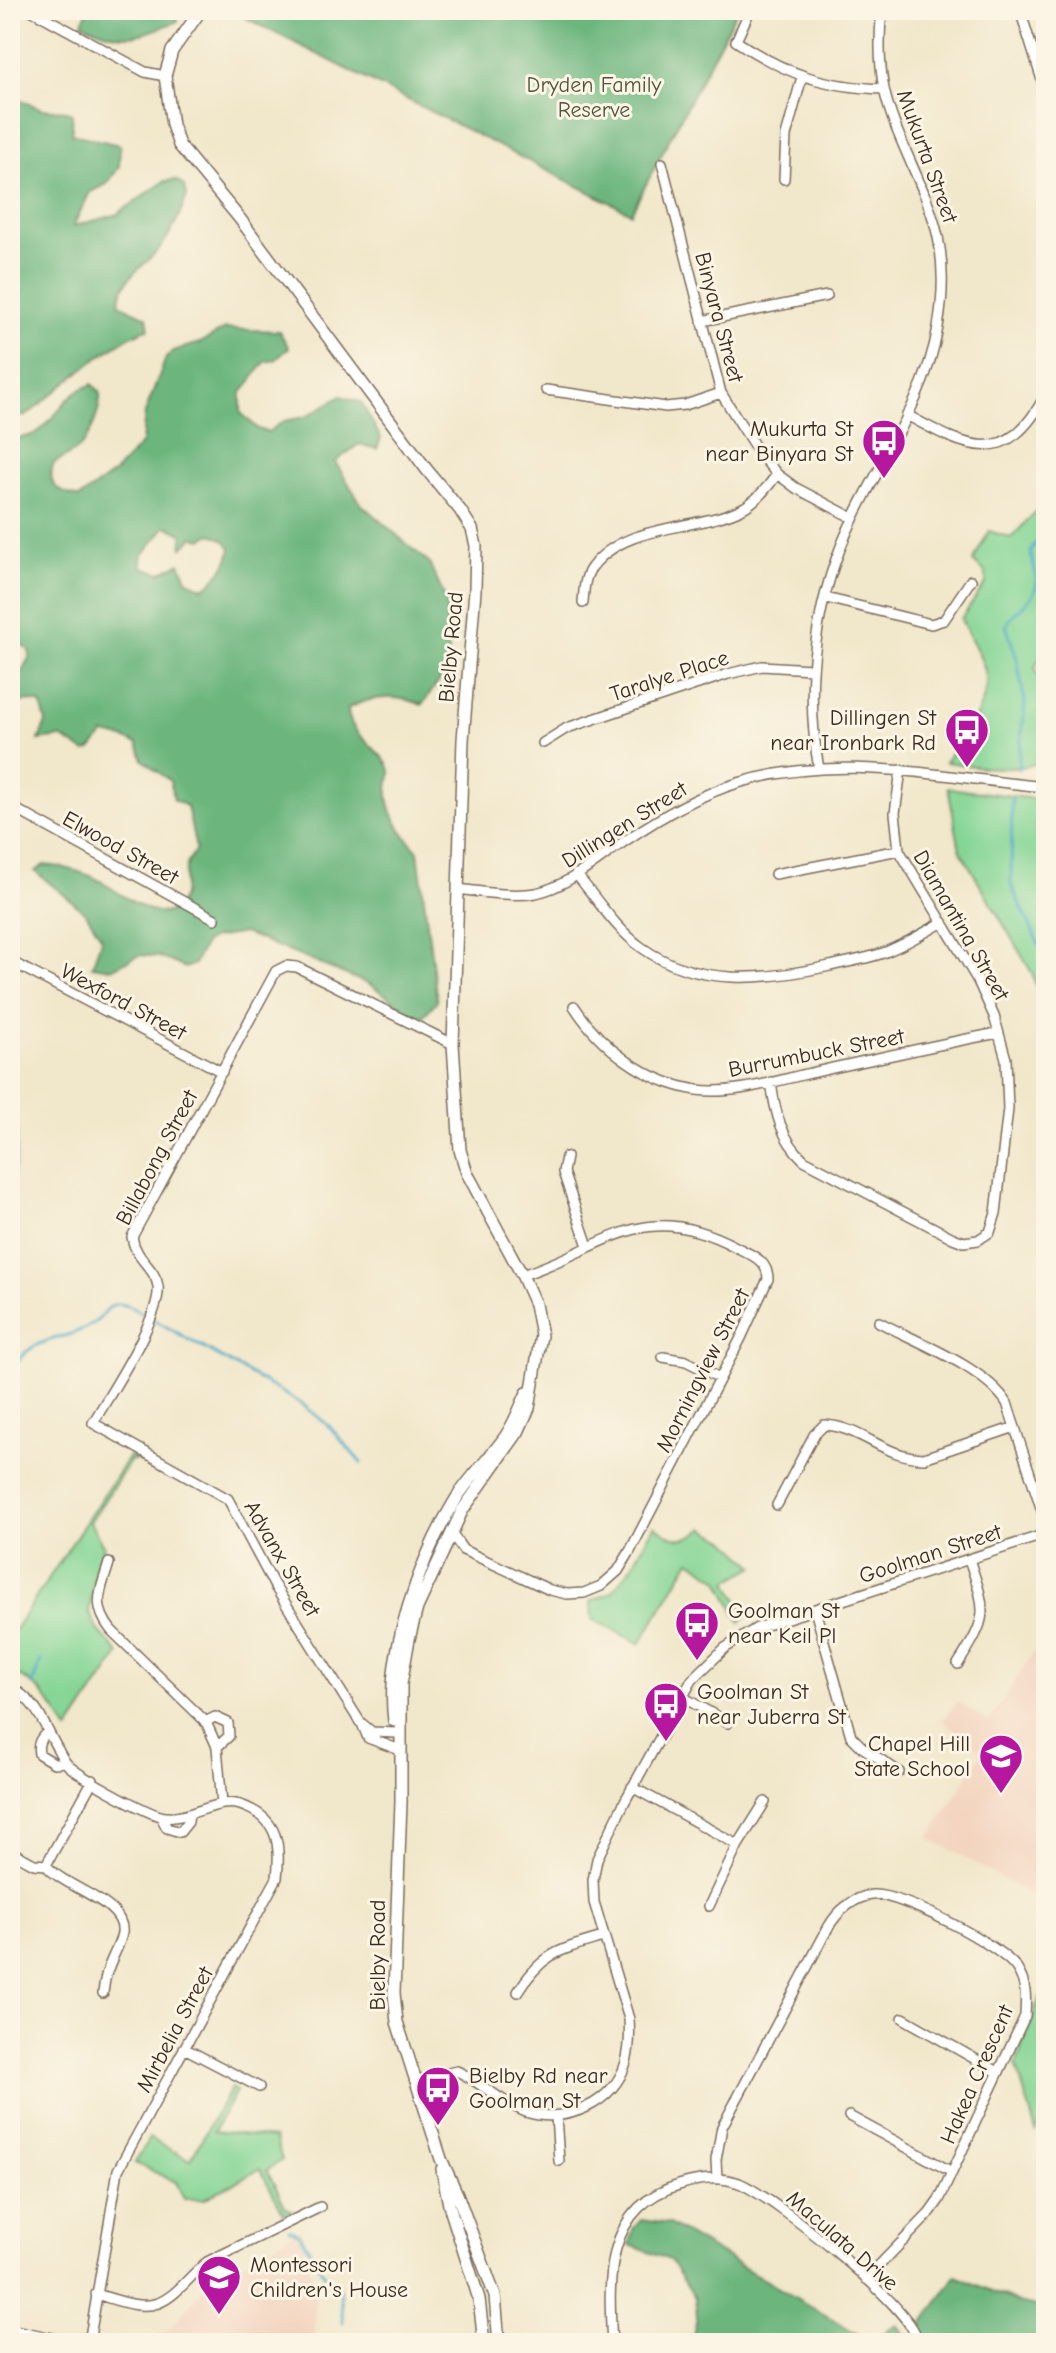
<svg xmlns="http://www.w3.org/2000/svg" width="1056" height="2353" font-family="'Comic Neue',sans-serif">
<style>
.built{fill:#f3d4bf}
.green{fill:#85d595;stroke:#60805a;stroke-width:2}
.forest{fill:#6cb67e;stroke:#54704e;stroke-width:2;fill-rule:evenodd}
.lines{fill:none;stroke-linecap:round;stroke-linejoin:round}
.stream{stroke:#45a8c5;stroke-width:3}
.minor-casing{stroke:#7b6c5b;stroke-width:12}
.tertiary-casing{stroke:#7b6c5b;stroke-width:14}
.minor{stroke:#fff;stroke-width:9}
.tertiary{stroke:#fff;stroke-width:11}
.labels{text-anchor:middle;stroke-width:6;stroke-linejoin:round;paint-order:stroke}
.park-label{font-size:22px;fill:#4e553c;stroke:#fcf5e5}
.street-label{font-size:22px;fill:#3b2a1e;stroke:#fcf5e5}
.poi-label{font-size:22px;fill:#3b2a1e;stroke:#fcf5e5;text-anchor:start}
</style>
<rect width="100%" height="100%" fill="#fcf5e5"/>
<filter id="ink" filterUnits="userSpaceOnUse"><feTurbulence type="fractalNoise" baseFrequency=".0125" numOctaves="2"/><feDisplacementMap in="SourceGraphic" scale="16" xChannelSelector="R" yChannelSelector="G"/><feConvolveMatrix kernelMatrix="1 2 1 2 8 2 1 2 1" color-interpolation-filters="sRGB"/></filter>
<filter id="wash" filterUnits="userSpaceOnUse"><feTurbulence type="fractalNoise" baseFrequency=".006" numOctaves="4" result="noise"/><feDisplacementMap in="SourceGraphic" scale="32" xChannelSelector="R" yChannelSelector="G"/><feGaussianBlur stdDeviation="1.8" result="paint"/><feColorMatrix in="noise" values="0 0 0 0 0 0 0 0 0 0 0 0 0 0 0 0 0 1.4 0 .05"/><feComposite in="paint" operator="in"/></filter>
<g filter="url(#wash)">
<rect width="100%" height="100%" fill="#f1e7cb"/>
<path class="built" d="M1046 1633V1903L929 1838 983 1752 942 1720 958 1702 989 1722Z
M300 2229 315 2290V2343H149L169 2329 208 2284Z"/>
<path class="green" d="M1046 501V650L1035 667 1046 696V753L1043 761C1012 774 977 766 945 762 962 739 993 701 985 671 981 654 968 635 961 619L986 583V573L973 561 989 531 1011 538Z
M948 788 1035 799 1038 804 1036 826 1046 867V1017L1032 973 960 850Z
M1046 1234V1356L1039 1317Z
M130 1455 137 1460H131L90 1522 104 1547 96 1563 89 1612 96 1627 119 1654 68 1731C55 1708 37 1679 10 1673V1637Z
M654 1526C675 1539 683 1545 704 1528L727 1541 755 1566 728 1581 746 1616 740 1622 719 1580 690 1560 640 1644 592 1619 591 1601 611 1593 631 1568Z
M1046 1993V2114L1036 2131 1016 2064 1040 1997Z
M231 2088 236 2091 214 2131 275 2138 282 2160 267 2170 285 2206 292 2211 284 2214 260 2169 204 2199H184L176 2182 135 2163 149 2138 190 2160Z"/>
<path class="forest" d="M92 10H178V21C135 38 125 43 82 23L86 14Z
M238 10H737L631 213 238 14Z
M10 60 20 76 11 96 42 109 67 111 72 114V134L120 145 119 167 107 184 90 192 73 226 116 215 165 181 176 180 184 186 187 196C181 213 171 234 160 248 142 270 124 273 119 304L147 317 149 329C121 334 52 395 26 416L10 415Z
M225 329 279 331 289 348 275 360 265 362 241 394V413L258 429 268 432 284 421 305 417 341 396 361 402 381 438 377 449 359 444 335 462 362 505 429 563 446 600 449 657 441 678 422 705C397 694 372 696 348 708 348 733 372 743 386 762 394 773 388 779 388 791 387 814 404 835 418 851L437 1001 422 1017 413 1014 371 985 244 933 214 938 205 943 194 964 185 968 160 957 139 955 111 969 92 966 102 938 86 913 35 871 44 865C62 866 76 870 93 877 111 885 158 928 176 907 188 895 182 879 187 865 189 860 193 854 196 849L187 806 174 800 170 781 143 760 138 744 123 738 104 734 91 750 85 752 61 737 39 740 46 722 41 703 28 701 10 705V694L30 656 29 650 10 637V438C48 441 53 409 75 393 80 389 87 387 92 384L100 392C101 408 92 434 81 446 75 453 62 458 54 463 45 486 59 492 79 498L114 473 142 443 145 413 166 358 173 351 200 343ZM166 526 183 534 182 548 194 537 202 539 212 534 225 540 231 548C229 565 217 578 204 588L188 581 180 563 160 573 142 567V556Z
M641 2220 669 2224 870 2341 897 2325 908 2338 907 2343H691L697 2318 695 2298 670 2260 630 2245 633 2229Z
M956 2276 1017 2302 1046 2308V2343H922V2325Z"/>
<g class="lines">
<path class="stream" d="M1018 769 1025 703 1017 659 1006 625C1015 607 1040 600 1036 577 1035 567 1031 561 1031 551L1038 540 1046 534
M1012 798 1011 885 1046 959
M10 1101C19 1127 18 1160 10 1185
M10 1371C36 1330 63 1345 95 1322 102 1318 106 1308 113 1305 121 1302 130 1307 137 1310L302 1404 330 1427 361 1463
M32 1685 41 1661
M10 1708 17 1704
M289 2229 300 2234 322 2271 340 2291 343 2322"/>
</g>
</g>
<g filter="url(#ink)">
<g class="lines">
<g class="minor-casing">
<path id="minor" d="M31 10 145 72 165 76
M750 10 736 41C786 74 824 87 884 89
M1020 10 1046 93
M662 163 721 393 759 453 777 474 796 488 853 518
M784 179 786 136 802 77
M702 321 827 296
M546 390 666 407 685 405 721 393
M907 415C968 449 1007 469 1046 394
M826 598 931 624 944 620 971 580
M583 603C584 591 584 577 592 567 625 523 695 531 741 509 756 502 768 487 777 474
M543 743 567 728 728 674 762 666 811 669
M819 769C803 683 816 593 855 515 885 454 927 395 938 327 943 298 944 266 938 237 927 186 895 140 884 89 879 63 879 36 882 10
M10 806 215 919
M576 874C597 899 615 928 641 947 698 988 766 980 830 966 847 962 866 959 883 953 904 945 924 933 943 922
M775 874 899 850
M458 889C482 892 512 897 536 893 569 886 598 859 625 841 660 817 698 795 738 783 840 752 943 778 1046 787
M10 961 222 1072
M574 1006C601 1048 646 1082 697 1090 731 1095 772 1082 806 1074 870 1060 934 1045 998 1033
M771 1082C775 1112 781 1139 804 1160L953 1238 964 1242 978 1240 990 1232 996 1213 1008 1109 1006 1059 994 1016 978 981 899 850 895 813 901 770
M566 1157 563 1172 588 1246
M879 1322C917 1342 984 1367 1007 1403L1046 1523
M663 1357 686 1361 720 1378
M777 1505 814 1435 824 1425C863 1427 882 1457 924 1458L1015 1427
M452 1534 463 1550 550 1590 567 1594 584 1593 601 1586 618 1571 629 1553 741 1338 768 1279C768 1260 751 1255 736 1247 641 1197 609 1247 522 1275
M109 1563C101 1591 91 1604 111 1630L206 1722 217 1747 222 1804
M815 1610 851 1736 862 1747 899 1772
M958 1664C989 1616 987 1613 969 1559
M10 1687C37 1701 43 1723 57 1748 60 1753 63 1760 67 1764 78 1776 140 1809 157 1815 178 1823 202 1807 223 1804 234 1802 242 1805 252 1810 280 1824 280 1850 277 1878L118 2170 89 2343
M681 1696 728 1723
M205 1722 215 1717 228 1723 229 1736 217 1747
M363 1726 368 1738 400 1750
M48 1731C40 1739 37 1743 39 1754L54 1763 65 1762
M397 1733 372 1732 360 1722 274 1585 228 1499 93 1423C109 1395 162 1316 158 1286 155 1267 136 1261 132 1237L276 971 286 966 297 967 453 1044
M632 1787 738 1845
M161 1817 167 1828 180 1832 188 1822 189 1814
M10 1851 34 1864 46 1865C63 1888 126 1901 122 1933 120 1945 112 1957 108 1969 105 1977 104 1985 103 1993
M46 1865 93 1780
M709 1906 738 1845 765 1802
M518 1992C543 1952 560 1950 603 1937
M903 2018 998 2072
M184 2048 259 2087
M415 2081 457 2071C481 2082 501 2103 526 2112 565 2125 615 2103 626 2062 630 2048 630 2034 629 2019L594 1902 593 1880 597 1859 625 1801 692 1680 725 1648 757 1628 1046 1534
M556 2116 559 2161
M849 2116 952 2172
M717 2179 716 2160 722 2127 829 1926C838 1911 854 1897 872 1895 899 1892 1003 1946 1017 1969 1027 1985 1026 1998 1025 2016L939 2200 929 2214 866 2279
M96 2294C114 2299 139 2310 158 2303 177 2296 191 2274 207 2262L320 2207
M10 2329 77 2343
M612 2343C608 2280 604 2207 679 2185 697 2179 720 2176 739 2183 772 2196 918 2311 918 2343"/>
</g>
<g class="tertiary-casing">
<path id="tertiary" d="M201 10 172 51 165 76 172 125 179 145 240 219 427 470 460 510 472 529 476 546 475 590 463 740 453 1044 460 1150 467 1173 522 1275 535 1304 541 1335 529 1408 518 1432 462 1511 417 1608 409 1639 401 1684V1802L394 1993 397 2022 441 2159 457 2194 495 2296 499 2343
M394 1721C385 1654 421 1556 456 1499 470 1477 490 1458 505 1437 515 1423 520 1407 527 1393
M442 2169 449 2205 479 2299 484 2343"/>
</g>
<use href="#minor" class="minor"/>
<use href="#tertiary" class="tertiary"/>
</g>
</g>
<defs>
<g id="bus-pin" transform="scale(2.3)"><path d="M0 17L-7.5 6A9.5 9.5 0 1 1 7.5 6Z" fill="#b5179e" stroke="#fcf5e5"/><path d="M-5-6H5V4H4V6H2V4H-2V6H-4V4H-5ZM-3.5-4V0h7V-4ZM-3.5 1.2v1.5H-2V1.2ZM2 1.2v1.5H3.5V1.2Z" fill="#fff"/></g>
<g id="school-pin" transform="scale(2.3)"><path d="M0 17L-7.5 6A9.5 9.5 0 1 1 7.5 6Z" fill="#b5179e" stroke="#fcf5e5"/><path d="M0-5L7-2L0 1L-7-2ZM-4 1L0 2.5L4 1V4Q0 6-4 4Z" fill="#fff"/></g>
</defs>
<g fill-rule="evenodd">
<use href="#bus-pin" x="884" y="441"/>
<use href="#bus-pin" x="967" y="730"/>
<use href="#bus-pin" x="697" y="1623"/>
<use href="#bus-pin" x="666" y="1704"/>
<use href="#school-pin" x="1001" y="1756"/>
<use href="#bus-pin" x="438" y="2088"/>
<use href="#school-pin" x="219" y="2277"/>
</g>
<g class="labels">
<g class="park-label">
<text x="594" y="92">Dryden Family<tspan x="594" dy="25">Reserve</tspan></text>
</g>
<g class="street-label">
<text transform="translate(928 156) rotate(70)" y="8">Mukurta Street</text>
<text transform="translate(720 317) rotate(75)" y="8">Binyara Street</text>
<text transform="translate(450 647) rotate(-85)" y="8">Bielby Road</text>
<text transform="translate(669 675) rotate(-18)" y="8">Taralye Place</text>
<text transform="translate(624 824) rotate(-32)" y="8">Dillingen Street</text>
<text transform="translate(121 847) rotate(29)" y="8">Elwood Street</text>
<text transform="translate(962 925) rotate(60)" y="8">Diamantina Street</text>
<text transform="translate(124 1001) rotate(28)" y="8">Wexford Street</text>
<text transform="translate(816 1052) rotate(-11)" y="8">Burrumbuck Street</text>
<text transform="translate(156 1157) rotate(-62)" y="8">Billabong Street</text>
<text transform="translate(702 1370) rotate(-63)" y="8">Morningview Street</text>
<text transform="translate(930 1553) rotate(-18)" y="8">Goolman Street</text>
<text transform="translate(283 1558) rotate(60)" y="8">Advanx Street</text>
<text transform="translate(377 1955) rotate(-90)" y="8">Bielby Road</text>
<text transform="translate(174 2029) rotate(-62)" y="8">Mirbelia Street</text>
<text transform="translate(976 2074) rotate(-66)" y="8">Hakea Crescent</text>
<text transform="translate(843 2240) rotate(41)" y="8">Maculata Drive</text>
</g>
<g class="poi-label">
<text x="853" y="436" text-anchor="end">Mukurta St<tspan x="853" dy="25">near Binyara St</tspan></text>
<text x="936" y="725" text-anchor="end">Dillingen St<tspan x="936" dy="25">near Ironbark Rd</tspan></text>
<text x="728" y="1618">Goolman St<tspan x="728" dy="25">near Keil Pl</tspan></text>
<text x="697" y="1699">Goolman St<tspan x="697" dy="25">near Juberra St</tspan></text>
<text x="970" y="1751" text-anchor="end">Chapel Hill<tspan x="970" dy="25">State School</tspan></text>
<text x="469" y="2083">Bielby Rd near<tspan x="469" dy="25">Goolman St</tspan></text>
<text x="250" y="2272">Montessori<tspan x="250" dy="25">Children's House</tspan></text>
</g>
</g>
<rect width="1056" height="2353" fill="none" stroke="#fcf5e5" stroke-width="40"/>
</svg>
